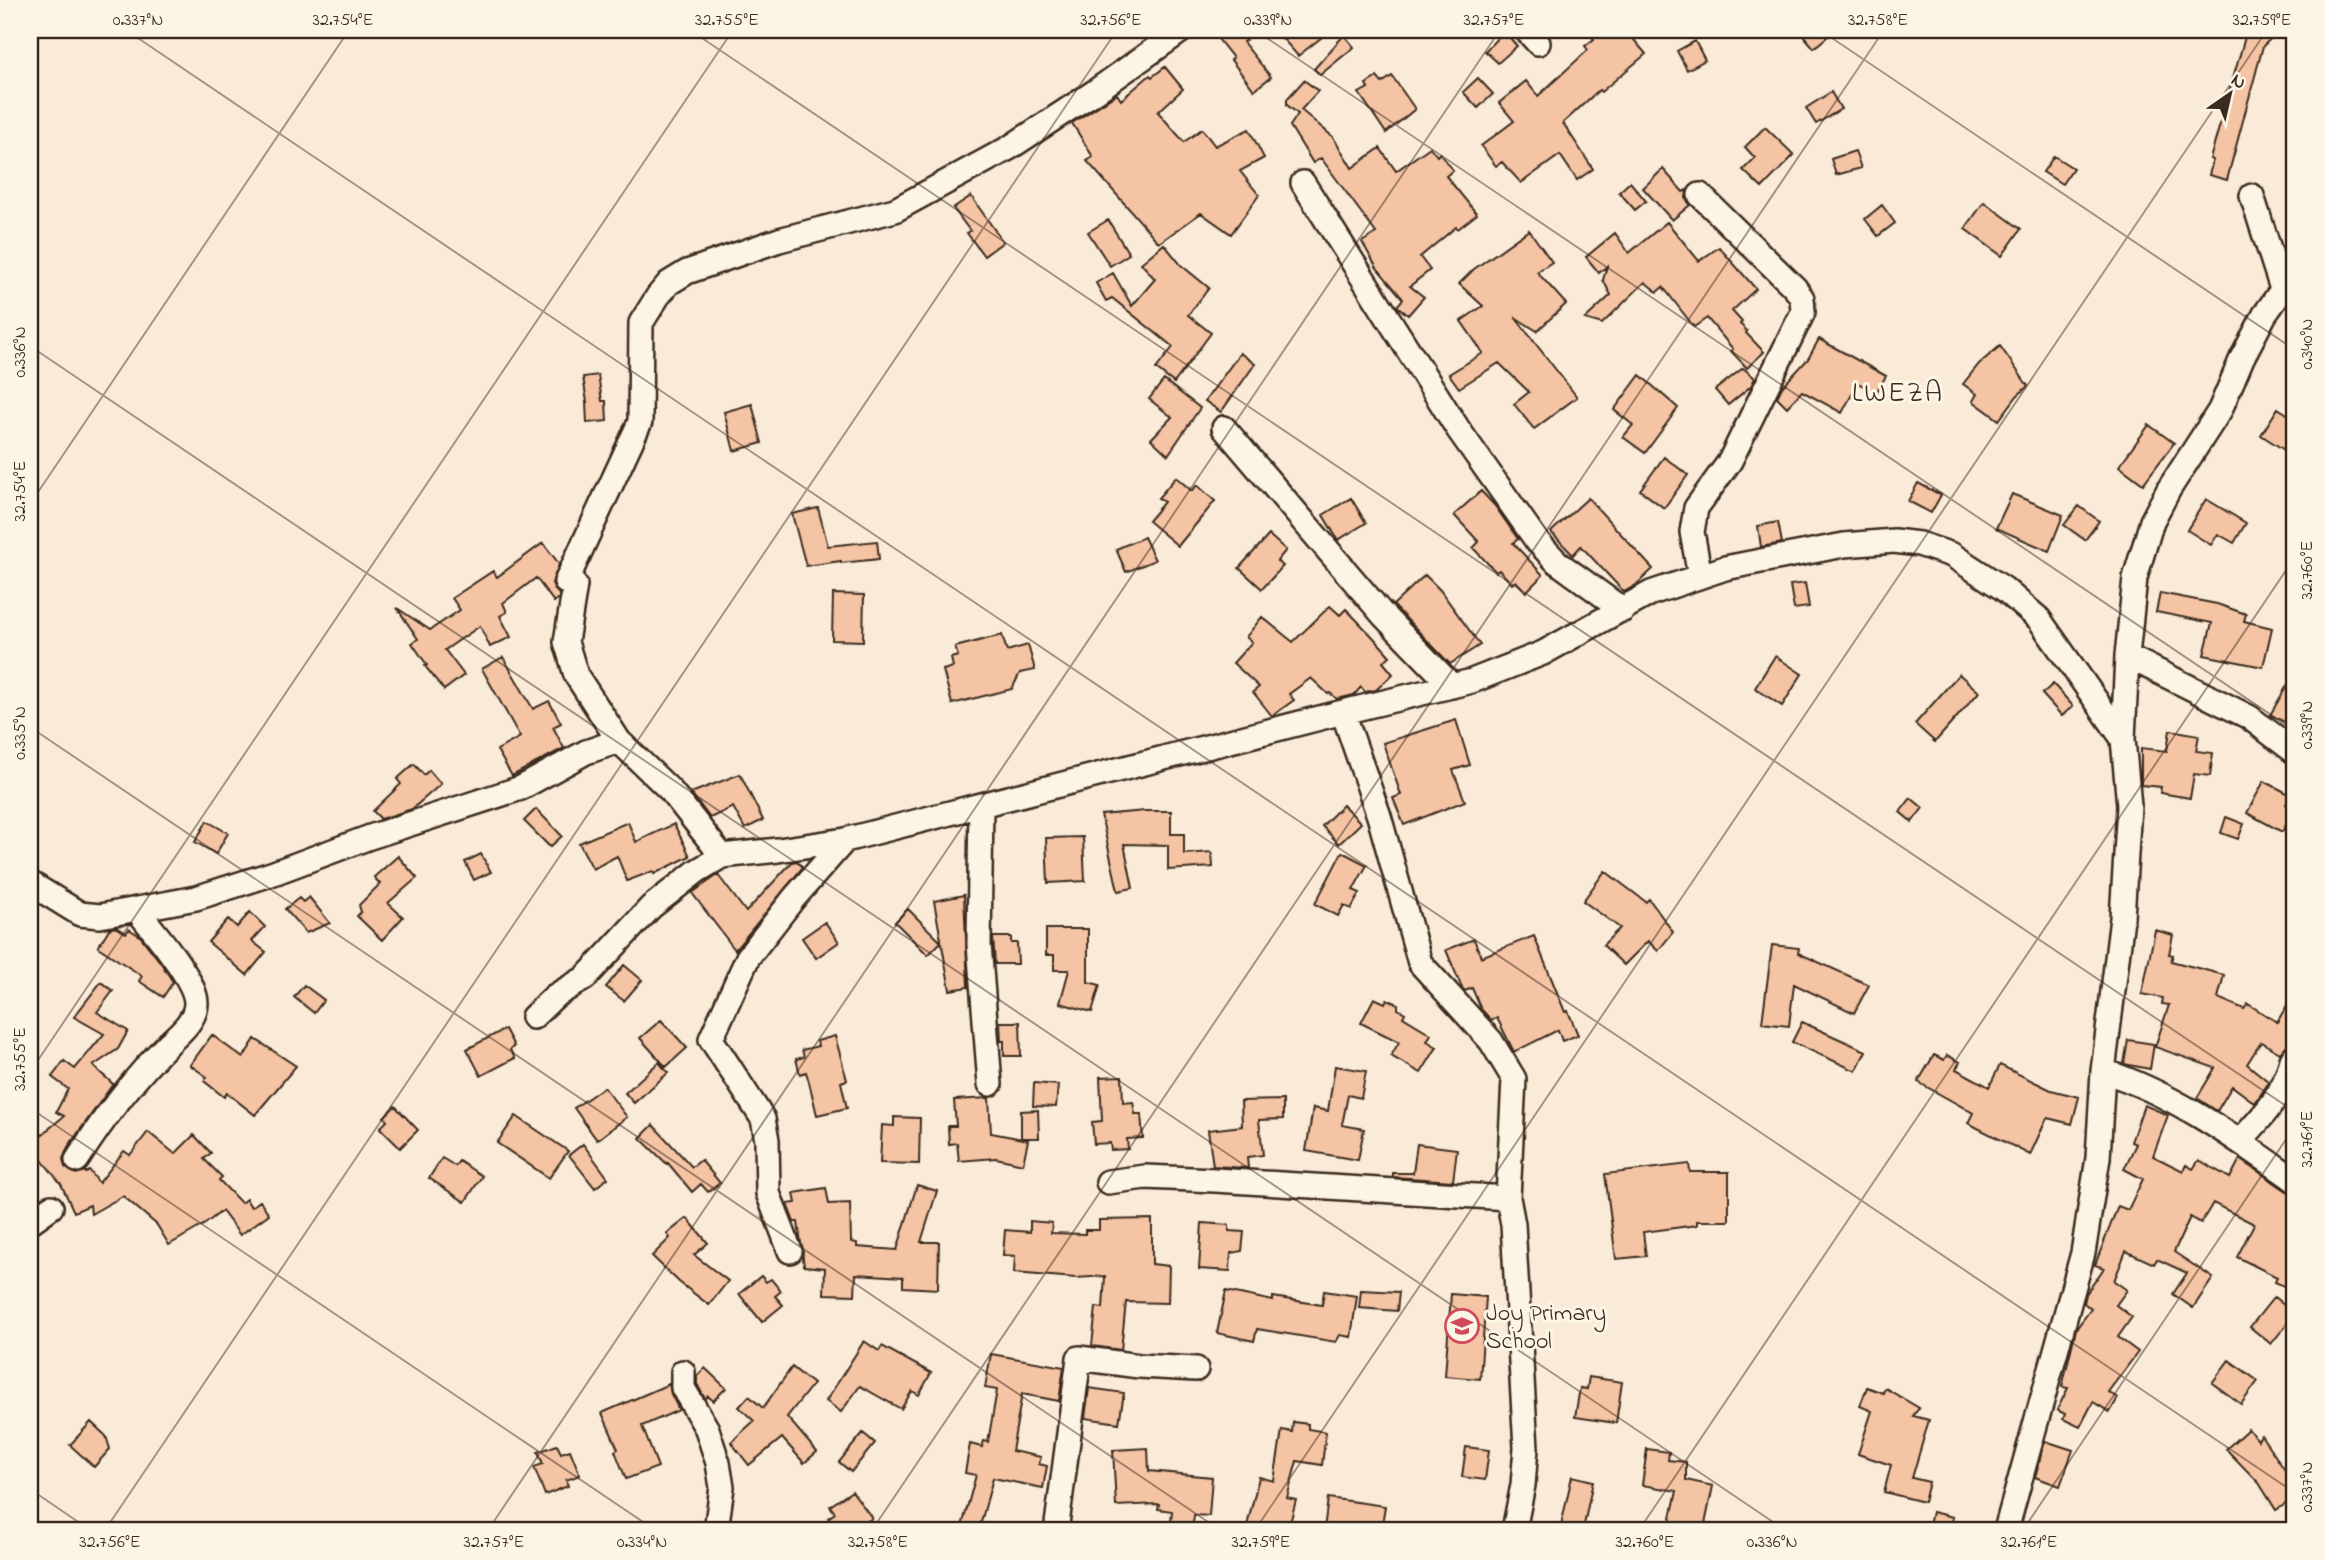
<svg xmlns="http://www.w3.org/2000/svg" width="2325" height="1560" font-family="'Indie Flower',sans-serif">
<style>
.building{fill:#f4c4a4;stroke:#3b2a1e;stroke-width:2}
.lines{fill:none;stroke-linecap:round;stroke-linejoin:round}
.minor-casing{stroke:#3b2a1e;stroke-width:28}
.minor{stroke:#fcf5e5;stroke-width:23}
.ticks{fill:none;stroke:#3b2a1e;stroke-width:2;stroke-opacity:0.45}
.labels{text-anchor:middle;stroke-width:6;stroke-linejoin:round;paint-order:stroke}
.poi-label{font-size:24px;fill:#3b2a1e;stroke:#fcf5e5;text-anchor:start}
.quarter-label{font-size:28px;letter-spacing:2px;fill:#3b2a1e;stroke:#fcf5e5}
.neatline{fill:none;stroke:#3b2a1e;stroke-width:2.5}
.ticks-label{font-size:18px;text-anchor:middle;fill:#3b2a1e}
</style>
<rect width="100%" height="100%" fill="#faebd8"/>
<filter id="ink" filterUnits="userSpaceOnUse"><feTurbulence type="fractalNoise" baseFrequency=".0143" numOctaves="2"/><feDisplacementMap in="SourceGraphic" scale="14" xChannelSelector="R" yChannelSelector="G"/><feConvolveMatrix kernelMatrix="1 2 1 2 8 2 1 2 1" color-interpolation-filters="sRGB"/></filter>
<g filter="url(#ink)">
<path class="building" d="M1211 30H1239L1246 40 1243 42 1271 77 1254 90 1231 60 1233 58Z
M1275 30H1331L1298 56Z
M1586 30H1647L1634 40 1646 54 1601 92 1599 90 1563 123 1593 169 1577 180 1560 155 1521 183 1502 162 1496 166 1481 146 1514 121 1499 103 1526 81 1538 96 1588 50 1585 46 1594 39Z
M1799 30H1835L1814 48Z
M2247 30H2280L2263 46 2227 180 2209 175 2213 160 2210 159Z
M1504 31 1517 46 1498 63 1485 51Z
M1344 35 1354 47 1320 75 1314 69Z
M1695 41 1705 60 1687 70 1677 51Z
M1165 67 1183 89 1158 112 1184 142 1202 129 1215 146 1249 129 1264 158 1240 171 1259 195 1231 234 1201 213 1159 243 1087 161 1093 157 1072 123 1117 94 1121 100 1150 75 1152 77Z
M1392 76 1415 109 1386 133 1359 93 1368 88 1366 84 1377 77 1382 83Z
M1478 78 1493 94 1478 108 1463 92Z
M1304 80 1318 91 1301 110 1333 137 1352 168 1380 148 1396 171 1430 147 1437 156 1440 153 1453 170 1446 176 1477 214 1458 229 1456 227 1420 257 1430 270 1410 286 1424 297 1408 315 1397 306 1403 299 1377 268 1362 242 1376 233 1321 158 1313 163 1290 126 1298 114 1287 105V99Z
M1831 92 1841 109 1816 124 1806 108Z
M1765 127 1794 155 1762 188 1743 170 1755 158 1745 147Z
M1855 151 1861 168 1836 175 1831 159Z
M2054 156 2073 168 2062 184 2043 172Z
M1663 169 1683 192 1687 190 1686 198 1690 205 1672 220 1643 188Z
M1630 182 1646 201 1635 210 1619 192Z
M971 196 1003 242 984 256 967 233 970 231 953 208Z
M1984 202 2021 229 2002 256 1965 229Z
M1882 205 1895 223 1878 236 1865 219Z
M1108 220 1129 254 1110 266 1088 232Z
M1667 222 1699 261 1719 247 1756 289 1732 311 1742 322 1740 324 1747 331 1746 333 1764 352 1747 368 1731 351 1733 349 1707 318 1694 327 1663 287 1657 292 1645 282 1602 324 1585 319 1611 295 1603 280 1607 266 1599 273 1586 257 1615 233 1629 253Z
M1529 230 1552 262 1537 272 1566 304 1537 331 1515 317 1577 397 1534 429 1514 404 1529 392 1499 363 1459 388 1449 374 1483 353 1461 321 1483 306 1459 284 1474 269Z
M1164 244 1181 265 1209 288 1188 315 1211 333 1174 383 1156 369 1173 347 1112 298 1106 301 1096 283 1113 273 1132 306 1155 279 1141 263Z
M1819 339 1886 376 1876 393 1858 383 1842 413 1802 391 1787 407 1777 397 1782 387 1808 359Z
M2000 346 2028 386 2017 396 1999 420 1973 401 1977 394 1963 384 1979 364Z
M1240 353 1255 364 1221 412 1205 401Z
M1743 368 1755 378 1751 386 1728 405 1715 390Z
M598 375 602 401H606L607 421 587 423 586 402H587L583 377Z
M1640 375 1678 408 1645 453 1623 437 1633 425 1614 410Z
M1164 380 1200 408 1168 455 1151 439 1172 417 1149 399Z
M752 404 762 443 734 451 724 412Z
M2278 408 2295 419V457L2261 435Z
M2149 425 2174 443 2143 484 2119 466Z
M1664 457 1688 475 1664 508 1640 490Z
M1176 477 1192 491 1197 485 1215 501 1178 546 1148 521 1164 502 1158 498Z
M1918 483 1941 495 1931 513 1908 501Z
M1481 491 1495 506 1518 539 1513 543 1543 575 1526 592 1516 581 1512 584 1499 570 1496 572 1473 548 1479 542 1454 515Z
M2012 494 2063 515 2049 551 1996 528Z
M1351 498 1366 523 1338 540 1323 515Z
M1588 498 1653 569 1636 585 1624 592 1581 546 1573 555 1551 532Z
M2206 499 2246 523 2234 543 2218 534 2211 545 2187 530Z
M2079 506 2099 521 2085 540 2064 525Z
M818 508 828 546 877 541 879 559 841 563V561L806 566 792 514Z
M1778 522 1782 543 1761 547 1758 526Z
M1269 535 1286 550 1277 561 1283 566 1262 589 1239 568Z
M1144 537 1155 560 1126 572 1116 549Z
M543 543 559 564 552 583 555 590 559 594V598L554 602 536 578 503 603 507 612 500 616 511 637 490 647 480 626 445 650 464 675 444 690 425 666 427 665 412 643 418 639 397 608 430 630 460 610 452 598 493 571 497 577Z
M1425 575 1440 590 1480 645 1450 664 1393 605Z
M1805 583 1809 607 1794 609 1790 585Z
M2160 593 2217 604 2246 614 2244 621 2272 628 2263 667 2204 655 2212 623 2156 612Z
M833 594 864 595 863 641 832 640Z
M1330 606 1340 615 1346 609 1373 637 1390 656 1383 662 1393 674 1376 690 1365 692 1361 687 1354 695 1337 699 1330 693 1328 694 1311 678 1289 694 1294 700 1272 716 1253 692 1259 687 1233 663 1252 642 1246 637 1262 617 1293 642Z
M1002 635 1007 651 1028 645 1035 670 1020 673 1012 689 952 704 943 670 953 667 951 658 958 656 955 647Z
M1775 656 1802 674 1782 706 1755 688Z
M503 657 533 709 549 701 561 723 553 727 564 748 512 776 497 750 520 737 482 669Z
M2295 672V727L2270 715Z
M1959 674 1979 692 1935 742 1915 724Z
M2053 684 2073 706 2062 716 2042 694Z
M1456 720 1470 765 1453 770 1465 801 1404 825 1393 798 1401 795 1383 743Z
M2170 730 2199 735 2196 751 2213 753 2210 776 2194 774 2190 798 2160 793 2161 787 2141 785V748L2167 751Z
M414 764 424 775 429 770 441 784 412 809 381 819 373 811 401 784 397 779Z
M740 774 763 820 745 829 733 807 710 818 691 793Z
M2264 781 2291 795 2286 804 2295 809 2282 832 2247 813Z
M1911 798 1923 808 1912 822 1900 812Z
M1343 805 1361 823 1339 844 1322 826Z
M536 809 562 836 550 847 524 821Z
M1145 811H1171V834H1184V854L1212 852 1213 867 1168 870V845L1124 844 1133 888 1118 891 1101 815Z
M2226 817 2244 824 2238 839 2221 833Z
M207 821 228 833 216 854 195 842Z
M628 822 636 842 674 824 690 856 654 874 653 871 627 881 617 856 593 869 579 843Z
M1083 837 1085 881 1048 883 1046 838Z
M1342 852 1367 865 1353 890 1360 893 1351 909 1344 905 1338 916 1315 904Z
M481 854 491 872 474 880 465 862Z
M398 856 417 878 388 903 403 917 382 940 357 916 361 912 359 905 380 884 374 877Z
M797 861 803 867 735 950 692 893 718 875 746 912 792 862Z
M1605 871 1646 902 1649 899 1673 932 1658 951 1648 941 1624 965 1603 945 1620 928 1583 901Z
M964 895 968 987 950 990 934 901Z
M309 897 330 923 306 933 285 909 299 898 303 902Z
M908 909 941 942 928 955 895 922Z
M250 912 265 927 252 941 266 952 247 975 208 942 228 919 237 927Z
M825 922 839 942 816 958 802 938Z
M115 927 126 933 129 929 140 936 161 963 173 982 163 997 139 981 142 976 98 947 109 929Z
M1046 929H1088V982L1100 985 1092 1012 1060 1003 1069 970H1054V955H1046Z
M2155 930 2173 935 2169 954 2173 955 2171 961 2224 975 2218 998 2244 1009 2248 1004 2277 1022 2295 992V1033L2289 1043 2280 1053 2261 1042 2247 1064 2269 1082 2255 1103 2232 1086 2217 1111 2197 1098 2215 1068 2155 1047 2169 1005 2162 1004 2163 998 2142 994Z
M1534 936 1565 1012 1568 1011 1578 1035 1562 1041 1558 1030 1514 1052 1497 1018 1491 1020 1481 1009 1472 988 1465 991 1462 988 1446 950 1474 939 1481 957Z
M993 937H1011V943H1017L1018 964H995Z
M1772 945 1799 948 1798 953 1869 985 1854 1013 1794 984 1789 1026 1762 1023Z
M624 965 642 980 624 1001 606 987Z
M101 982 113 991 97 1012 128 1031 118 1049 93 1066 113 1084 68 1147 63 1159 65 1167 76 1174 85 1171 86 1173 90 1171 99 1183 124 1151 130 1155 148 1132 175 1154 194 1135 211 1153 204 1159 222 1177 219 1180 241 1203 246 1199 251 1207 260 1201 269 1214 240 1235 222 1211 205 1224 169 1245 157 1225 123 1196 91 1214 90 1205 74 1212 61 1184 30 1145 64 1116 56 1112 68 1089 52 1077 64 1061 75 1069 104 1034 74 1017Z
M304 985 324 1000 314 1013 294 997Z
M1374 998 1385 1003 1387 999 1398 1004V1009L1405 1013 1403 1017 1431 1034 1427 1041 1437 1047 1421 1073 1391 1056 1399 1042 1361 1023Z
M661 1020 687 1048 666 1067 640 1038Z
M1000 1022H1020L1021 1056H1004V1041H1001Z
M1802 1022 1866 1051 1856 1071 1792 1042Z
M505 1029 514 1046 510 1050 515 1058 481 1076 467 1049Z
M212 1035 243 1058 255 1039 296 1066 255 1115 227 1093 224 1097 204 1081 207 1077 190 1065Z
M835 1036 847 1080 841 1082 847 1108 817 1115 809 1082 806 1072 800 1074 796 1059 804 1057 802 1050 818 1046 817 1041Z
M2128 1040 2154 1044 2150 1069 2124 1064Z
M1934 1055 1944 1060 1947 1055 1960 1062 1956 1069 1989 1087 2000 1065 2051 1090 2079 1097 2072 1124 2047 1118 2030 1155 1968 1123 1973 1113 1918 1082Z
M659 1062 668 1073 634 1103 625 1093Z
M1335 1066 1366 1071 1361 1098 1348 1095 1342 1125 1364 1129 1358 1160 1306 1151 1313 1108 1328 1111Z
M1122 1076 1123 1103 1133 1102 1135 1114H1141L1143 1138 1127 1139 1128 1149 1111 1150 1110 1143 1094 1144 1092 1122 1102 1121 1100 1077Z
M1034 1083 1058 1085 1056 1107 1033 1106Z
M604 1087 627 1117 597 1140 574 1108Z
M989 1098 991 1133 1028 1140 1023 1164 996 1158 959 1161 957 1143 949 1144 948 1126H956L954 1100Z
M1283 1100V1119L1259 1120 1263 1155 1247 1157 1248 1168 1213 1166 1208 1130 1242 1126 1241 1101Z
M2144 1105 2168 1115 2153 1156 2183 1171 2186 1165 2193 1169 2199 1160 2230 1178 2240 1159 2287 1191 2295 1194V1278L2290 1289 2275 1282 2277 1277 2237 1257 2254 1224 2213 1203 2201 1223 2190 1217 2174 1252 2213 1278 2193 1308 2173 1294 2187 1273 2157 1259 2154 1264 2126 1251 2114 1281 2127 1290 2116 1305 2132 1317 2118 1337 2138 1352 2108 1392 2118 1398 2110 1412 2093 1402 2080 1427 2063 1419 2065 1414 2057 1410 2068 1388 2062 1387 2076 1329 2091 1309 2084 1303 2086 1294 2104 1268 2095 1265 2118 1206 2128 1210 2143 1179 2124 1169 2136 1144 2131 1142Z
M395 1106 418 1130 400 1148 380 1128 387 1121 384 1117Z
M1038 1110 1039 1138H1021V1111Z
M516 1116 568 1151 549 1178 497 1143Z
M894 1117 920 1118 919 1164 880 1163 882 1125 894 1126Z
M653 1125 692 1167 701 1160 720 1183 708 1192 701 1184 692 1192 668 1163 667 1164 640 1138Z
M583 1144 608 1178 595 1188 569 1155Z
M1417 1144 1457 1149 1453 1181 1393 1177V1173H1413Z
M442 1158 455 1166 459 1161 482 1176 465 1202 429 1178Z
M1689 1164 1690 1172H1729V1221H1697V1225L1643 1232 1646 1256 1616 1259 1605 1174Z
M917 1185 937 1191 921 1242H939L938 1289 903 1287V1277L856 1274 855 1295 824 1294 825 1268 804 1266 798 1222H794L787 1204 796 1203 794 1193 826 1188 829 1204 850 1203 851 1242 857 1243V1247L897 1250Z
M687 1218 708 1243 694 1255 728 1281 709 1305 679 1282 652 1256 670 1238 667 1234Z
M1152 1219V1264L1169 1266 1168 1303 1126 1302 1121 1350 1092 1346 1096 1307 1103 1308 1105 1276 1076 1278 1014 1273 1015 1256 1003 1255 1005 1230 1030 1232V1221L1052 1223 1051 1233 1085 1234V1230H1099V1220Z
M1202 1223 1229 1225V1231L1244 1232 1242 1251 1231 1253 1230 1271 1199 1269Z
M761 1276 766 1282 771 1279 781 1291 775 1296 783 1305 762 1322 739 1294Z
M1361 1290 1399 1292 1397 1311 1359 1308Z
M1226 1291 1273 1301V1297L1322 1305 1324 1291 1357 1296 1351 1337 1340 1335 1336 1342 1257 1329 1254 1341 1217 1333Z
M1451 1294 1486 1297 1480 1379 1445 1376Z
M2274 1297 2295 1314 2271 1344 2250 1327Z
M864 1341 879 1351 882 1346 931 1373 919 1395 912 1391 901 1409 860 1386 841 1412 826 1401Z
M991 1354 1064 1367 1059 1401 1022 1394 1012 1451 1041 1457 1039 1464 1047 1466 1043 1488 993 1478 979 1530H961L976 1475 965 1473 970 1444 982 1447 984 1441 988 1442 997 1390 985 1388Z
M2229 1360 2258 1381 2241 1404 2212 1383Z
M792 1367 813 1384 787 1417 817 1452 804 1463 782 1438 749 1465 731 1442 754 1421 739 1407 749 1396 763 1408Z
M705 1368 726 1388 713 1401 708 1396 705 1399 697 1384V1376Z
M1589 1377 1622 1382 1616 1423 1575 1417 1580 1388 1587 1389Z
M669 1384 671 1394 679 1410 642 1426 658 1467 626 1479 615 1451 618 1449 602 1413Z
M1867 1387 1883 1393 1885 1388 1919 1408 1913 1416 1929 1420 1912 1478 1929 1482 1924 1502 1884 1492 1891 1465 1858 1454 1872 1411 1860 1406Z
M1089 1388 1124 1393 1119 1423 1085 1418Z
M91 1422 106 1436 110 1449 94 1467 70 1445Z
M1293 1422 1308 1424V1429L1326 1432 1322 1465 1297 1461 1287 1498 1296 1500 1289 1527 1277 1528V1530H1246L1259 1477 1274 1481 1282 1430 1292 1432Z
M2248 1429 2258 1440 2261 1435 2295 1485V1498L2276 1510 2259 1483 2226 1449Z
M863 1433 875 1443 851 1472 839 1462Z
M2045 1441 2073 1450 2060 1486 2035 1477Z
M557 1445 561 1453 570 1450 580 1475 566 1480 568 1486 545 1495 534 1467 543 1464 538 1452Z
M1466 1447 1489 1450 1485 1480 1462 1477Z
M1148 1448 1149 1471 1212 1477 1209 1516 1194 1515 1193 1524 1171 1522 1172 1511 1158 1509 1159 1504 1116 1506 1113 1450Z
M1647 1449 1669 1452 1668 1460 1686 1462V1480L1713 1486 1704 1529 1670 1522 1677 1491 1642 1485Z
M1572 1476 1593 1481 1583 1530H1560Z
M852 1491 872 1518 855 1530H837L828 1518 835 1513 830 1506Z
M1328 1498 1385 1506 1381 1530H1324Z
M1932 1512 1953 1517 1950 1530H1928Z"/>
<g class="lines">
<g class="minor-casing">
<path id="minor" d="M1526 30 1538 43
M1303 183 1458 429 1537 541 1557 562 1623 610
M2252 196 2282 289
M1224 428 1384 616 1452 686
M1700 576 1692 532 1696 508 1730 461 1803 312 1802 298 1795 288 1700 195
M2127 656 2249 717 2295 752
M1343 712 1379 816 1420 963 1491 1041 1514 1079 1508 1198 1513 1224 1526 1448 1523 1485 1514 1530
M981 806 979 944 990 1084
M722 856 671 791 619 741 576 675 566 642 575 585 566 582 640 422 641 323 658 296 669 283 687 272 779 240 895 210 1009 148 1096 91 1182 30
M30 883 80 914 100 916 196 898 271 874 370 837 521 788 586 752 619 741
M533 1017 555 996 585 978 651 907 697 871 722 856 778 850 845 840 1343 712 1472 681 1543 653 1651 593 1725 568 1844 545 1894 541 1919 544 1952 555 2004 589 2039 619 2123 739
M2103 1071C2173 1093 2235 1138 2295 1180
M2240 1141C2264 1115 2283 1096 2292 1060L2295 1056
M77 1160C104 1117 134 1078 170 1042 181 1032 196 1019 196 1003 196 979 152 929 136 909
M1108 1182 1145 1177 1215 1180 1508 1198
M30 1222 51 1207
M790 1251 768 1193 767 1140 763 1119 711 1039 748 957 794 898 845 840
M683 1372V1388L707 1429 718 1463 722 1487 716 1530
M1060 1530 1057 1524 1079 1358 1139 1366 1196 1369
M2006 1530 2083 1253 2098 1158 2103 1071 2122 918 2129 806 2123 739 2127 656 2135 578 2152 521 2169 489 2220 410 2242 358 2265 314 2295 272"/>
</g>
<use href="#minor" class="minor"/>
</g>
</g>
<path class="ticks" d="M126 30 2295 1493M690 30 2295 1112M1255 30 2295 731M1820 30 2295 350M30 346 1785 1530M30 504 349 30M30 727 1220 1530M30 1072 733 30M30 1108 655 1530M30 1489 90 1530M105 1530 1117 30M488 1530 1500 30M872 1530 1884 30M1255 1530 2267 30M1639 1530 2295 557M2023 1530 2295 1126"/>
<defs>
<g id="school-ring" transform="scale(1.75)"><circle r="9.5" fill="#fcf5e5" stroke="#d1495b" stroke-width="1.5"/><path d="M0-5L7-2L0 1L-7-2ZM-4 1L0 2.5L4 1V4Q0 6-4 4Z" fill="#d1495b"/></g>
</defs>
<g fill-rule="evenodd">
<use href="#school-ring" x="1462" y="1326"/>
</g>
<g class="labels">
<g class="poi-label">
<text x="1486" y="1320">Joy Primary<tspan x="1486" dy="28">School</tspan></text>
</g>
<g class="quarter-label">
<text x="1898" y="401">LWEZA</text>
</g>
</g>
<rect width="2325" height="1560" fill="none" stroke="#fcf5e5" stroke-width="77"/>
<g transform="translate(2230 94) rotate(34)" stroke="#fcf5e5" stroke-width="5" paint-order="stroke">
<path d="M0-5L12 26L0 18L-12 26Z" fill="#3b2a1e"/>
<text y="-10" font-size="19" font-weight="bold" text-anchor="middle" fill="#3b2a1e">N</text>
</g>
<rect x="38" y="38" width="2248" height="1484" class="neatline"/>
<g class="ticks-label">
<text x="138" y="25">0.337°N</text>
<text x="343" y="25">32.754°E</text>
<text x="727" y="25">32.755°E</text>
<text x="1111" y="25">32.756°E</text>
<text x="1268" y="25">0.339°N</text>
<text x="1494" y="25">32.757°E</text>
<text x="1878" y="25">32.758°E</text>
<text x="2262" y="25">32.759°E</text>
<text transform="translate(2306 344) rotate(-90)" y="6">0.340°N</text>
<text transform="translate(19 352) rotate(-90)" y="6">0.336°N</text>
<text transform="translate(19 491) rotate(-90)" y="6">32.754°E</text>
<text transform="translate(2306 570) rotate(-90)" y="6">32.760°E</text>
<text transform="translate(2306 725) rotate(-90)" y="6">0.339°N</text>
<text transform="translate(19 733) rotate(-90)" y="6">0.335°N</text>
<text transform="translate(19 1059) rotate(-90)" y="6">32.755°E</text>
<text transform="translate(2306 1139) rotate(-90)" y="6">32.761°E</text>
<text transform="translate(2306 1487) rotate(-90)" y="6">0.337°N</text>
<text x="110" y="1547">32.756°E</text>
<text x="494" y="1547">32.757°E</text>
<text x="642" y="1547">0.334°N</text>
<text x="878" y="1547">32.758°E</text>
<text x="1261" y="1547">32.759°E</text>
<text x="1645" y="1547">32.760°E</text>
<text x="1772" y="1547">0.336°N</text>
<text x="2029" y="1547">32.761°E</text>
</g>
</svg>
